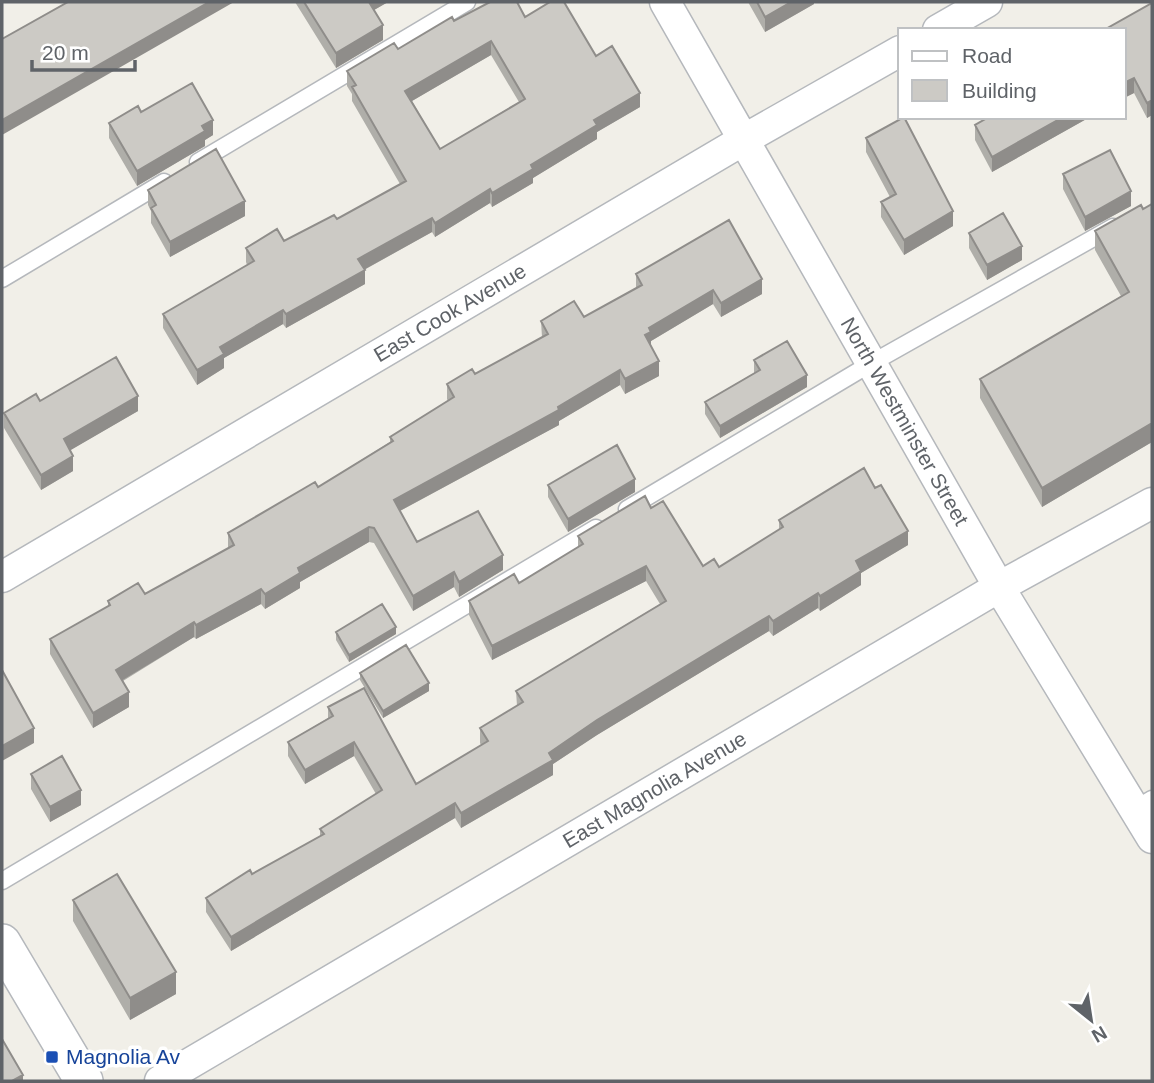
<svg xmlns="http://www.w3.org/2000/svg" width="1154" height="1083" font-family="Arial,sans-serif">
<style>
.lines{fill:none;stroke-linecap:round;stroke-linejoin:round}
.service-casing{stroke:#b5b8bc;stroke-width:19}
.minor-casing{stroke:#b5b8bc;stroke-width:33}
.tertiary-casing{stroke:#b5b8bc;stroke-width:40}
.service{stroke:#fff;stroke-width:16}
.minor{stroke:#fff;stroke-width:30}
.tertiary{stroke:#fff;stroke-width:37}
.wall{fill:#afaea9;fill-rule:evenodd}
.shaded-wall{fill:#8f8d8a}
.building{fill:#cccac5;stroke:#8f8d8a;stroke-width:2;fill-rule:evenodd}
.transit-dot{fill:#1a4fb4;stroke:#fff;stroke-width:2.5}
.labels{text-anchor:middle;stroke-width:7;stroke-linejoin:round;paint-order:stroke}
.street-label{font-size:21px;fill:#5f6368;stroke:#fff}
.transit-label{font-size:21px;fill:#164399;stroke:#fff;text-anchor:start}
</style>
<rect width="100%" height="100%" fill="#f1efe8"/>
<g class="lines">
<g class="service-casing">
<path id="service" d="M198 162 467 2
M2 279 164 182
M627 509 870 364 1113 227
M1135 809 1152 799
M2 881 596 528"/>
</g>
<g class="minor-casing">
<g id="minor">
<path id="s1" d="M665 2 999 587 1152 838"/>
<path d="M938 30 987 2"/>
<path id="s2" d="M2 577 745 139 900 51"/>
<path id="s3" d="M160 1081 999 587 1152 503"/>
</g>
</g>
<g class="tertiary-casing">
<path id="tertiary" d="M2 943 84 1081"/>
</g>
<use href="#service" class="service"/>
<use href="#minor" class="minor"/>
<use href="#tertiary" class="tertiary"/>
</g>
<path class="wall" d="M295 2H388L374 10 383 40 336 68Z
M748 2H814V4L765 32Z
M1152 3V115L1147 118 1134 93 1124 98V30Z
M525 17 596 56 640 107 597 132V139L533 178V183L492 207 490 203 435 237 432 232 364 270 365 284 286 328 283 324 224 358V368L197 385 163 328V314L247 265 246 262V248L284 241 337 219 400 184 352 101V94L347 86V71L398 49 454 21ZM491 55 519 102 440 149 412 101Z
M141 112 213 135 205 140V146L137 186 109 138V123Z
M1090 117 992 172 975 140V125Z
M866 138 953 226 904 255 881 217V202L890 197 866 152Z
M1063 174 1131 206 1085 231 1063 189Z
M148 190 245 216 170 257 151 223V211L148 205Z
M1141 205 1152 442 1042 507 980 398V379L1121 296 1095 250V231Z
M969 233 1022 260 987 280 969 248Z
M636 274 762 294 721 317 713 304 651 341V346L659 376 625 394 620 385 559 421V425L400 511 417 542 503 570 459 597 454 587 413 611 374 543 369 542 300 582V588L265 609 261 604 196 639 194 637 123 681 129 707 93 728 50 654V639L108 606V601L145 594 228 548V533L318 487 390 442V437L448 401 447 399V384L475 374 542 337 541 321 584 317 636 289Z
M754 360 807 387 720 438 705 414V402L754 373Z
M40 401 138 411 70 450 73 471 41 490 4 428V413Z
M548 485 635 492 568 532 548 497Z
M651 508 703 566 719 567 779 530V520L908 545 861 573V585L820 611 818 608 773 636 769 631 597 735 553 764V775L461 828 455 818 231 951 206 912V898L252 874 320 836V829L376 794 354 756 305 784 288 756V742L328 718V707L416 784 481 745 480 743V728L517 706 516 691 660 604 646 581 492 660 469 615V601L519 583 578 547V536Z
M336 632 396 634 349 662 336 640Z
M360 673 429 691 383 718 360 680Z
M31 774 81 805 50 822 31 789Z
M73 900 176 994 130 1020 73 921Z"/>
<path class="shaded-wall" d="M209 2H234L2 135V120Z
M367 2H388L367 14Z
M791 2H814V4L765 32V17Z
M383 25V40L336 68V53Z
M491 41V55L405 105V91Z
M1134 78V93L1124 98V83Z
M640 93V107L597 132V139L533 178V183L492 207V193L594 120Z
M1152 100V115L1147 118V103Z
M1063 117H1090L992 172V157Z
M213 120V135L205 140V146L137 186V171L202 126Z
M490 189V203L435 237V223Z
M1131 191V206L1085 231V217Z
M245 201V216L170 257V242Z
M953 211V226L904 255V240Z
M432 218V232L358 273V259Z
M1022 246V260L987 280V265Z
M365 270V284L286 328V314Z
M762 279V294L721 317V303Z
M713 290V304L651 341V346L645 335 649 328Z
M283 310V324L224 358V368L197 385V370L220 347Z
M659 361V376L625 394V379Z
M620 370V385L559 421V425L394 514V500L558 407Z
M807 375V387L720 438V426Z
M138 396V411L64 454V439Z
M1152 423V442L1042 507V488Z
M73 456V471L41 490V475Z
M635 479V492L568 532V519Z
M369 527V542L300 582V588L265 609V594L298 568Z
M908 531V545L861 573V585L820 611V596L856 561Z
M503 555V570L459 597V582Z
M646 566V581L492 660V646Z
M454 572V587L413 611V596Z
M261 589V604L196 639V625Z
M818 593V608L773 636V621Z
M769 616V631L597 735 553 764V775L461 828V813L549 753 597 720Z
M194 622V637L116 684V670Z
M396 627V634L349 662V655Z
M429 683V691L383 718V711Z
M129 692V707L93 728V713Z
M34 728V743L2 761V746Z
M354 742V756L305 784V770Z
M81 790V805L50 822V807Z
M455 803V818L231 951V937Z
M176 972V994L130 1020V998Z
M23 1075V1081H12Z"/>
<path class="building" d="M68 2H209L2 120V39Z
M304 2H369L383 25 336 53Z
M490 2H517L525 17 550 2H564L596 56 612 46 640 93 594 120 597 125 531 165 533 169 492 193 490 189 435 223 432 218 358 259 365 270 286 314 283 310 220 347 224 354 197 370 163 314 254 261 246 248 277 229 284 241 334 215 337 219 406 181 352 87 356 85 347 71 394 43 398 49 452 17 454 21ZM491 41 525 99 440 149 405 91Z
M757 2H791L765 17Z
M1152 3V100L1147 103 1134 78 1124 83V30H1104Z
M192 83 213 120 202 126 205 131 137 171 109 123 138 106 141 112Z
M904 117 953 211 904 240 881 202 896 194 866 138Z
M989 117H1063L992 157 975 125Z
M216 149 245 201 170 242 151 208 156 205 148 190Z
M1110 150 1131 191 1085 217 1063 174Z
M1152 204V423L1042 488 980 379 1129 292 1095 231 1141 205 1143 209Z
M1003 213 1022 246 987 265 969 233Z
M729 220 762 279 721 303 713 290 649 328 651 332 645 335 659 361 625 379 620 370 558 407 559 410 394 500 417 542 478 511 503 555 459 582 454 572 413 596 374 528 369 527 298 568 300 573 265 594 261 589 196 625 194 622 116 670 129 692 93 713 50 639 110 605 108 601 138 583 145 594 234 545 228 533 315 482 318 487 393 441 390 437 454 397 447 384 472 369 475 374 548 334 541 321 574 301 584 317 642 285 636 274Z
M787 341 807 375 720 426 705 402 760 370 754 360Z
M116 357 138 396 64 439 73 456 41 475 4 413 36 394 40 401Z
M617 445 635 479 568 519 548 485Z
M864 468 875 488 881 485 908 531 856 561 861 571 820 596 818 593 773 621 769 616 597 720 549 753 553 760 461 813 455 803 231 937 206 898 250 870 252 874 324 834 320 829 382 790 354 742 305 770 288 742 333 716 328 707 364 688 416 784 488 741 480 728 523 702 516 691 666 601 646 566 492 646 469 601 514 574 519 583 583 544 578 536 645 496 651 508 663 501 703 566 714 559 719 567 783 527 779 520Z
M382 604 396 627 349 655 336 632Z
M406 645 429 683 383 711 360 673Z
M2 670 34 728 2 746Z
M62 756 81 790 50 807 31 774Z
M117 874 176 972 130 998 73 900Z
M2 1039 23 1075 12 1081H2Z"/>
<rect class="transit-dot" x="45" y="1050" width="14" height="14" rx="3.5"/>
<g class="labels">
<g class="street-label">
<text dy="7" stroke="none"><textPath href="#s2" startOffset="520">East Cook Avenue</textPath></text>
<text dy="7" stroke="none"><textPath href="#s1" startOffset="483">North Westminster Street</textPath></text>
<text dy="7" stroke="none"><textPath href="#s3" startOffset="574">East Magnolia Avenue</textPath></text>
</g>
<g class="transit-label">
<text x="66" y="1064">Magnolia Av</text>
</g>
</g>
<rect width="1154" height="1083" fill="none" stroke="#5f6368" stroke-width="7"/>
<rect x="898" y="28" width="228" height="91" fill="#ffffff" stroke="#bfc1c3" stroke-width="2"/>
<rect x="912" y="51" width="35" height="10" fill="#ffffff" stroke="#bfc1c3" stroke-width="2"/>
<text x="962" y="63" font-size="21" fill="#5f6368">Road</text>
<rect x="912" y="80" width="35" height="21" fill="#cccac5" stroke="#bfc1c3" stroke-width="2"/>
<text x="962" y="98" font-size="21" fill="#5f6368">Building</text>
<g transform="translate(1091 1020) rotate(150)" stroke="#ffffff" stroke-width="5" paint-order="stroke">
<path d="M0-5L12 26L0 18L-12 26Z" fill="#5f6368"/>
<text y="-10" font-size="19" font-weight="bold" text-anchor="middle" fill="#5f6368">N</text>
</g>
<path d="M32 60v10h103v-10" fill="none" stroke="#5f6368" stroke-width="3.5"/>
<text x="42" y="60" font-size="21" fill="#5f6368" stroke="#ffffff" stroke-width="5" paint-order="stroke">20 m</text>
</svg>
